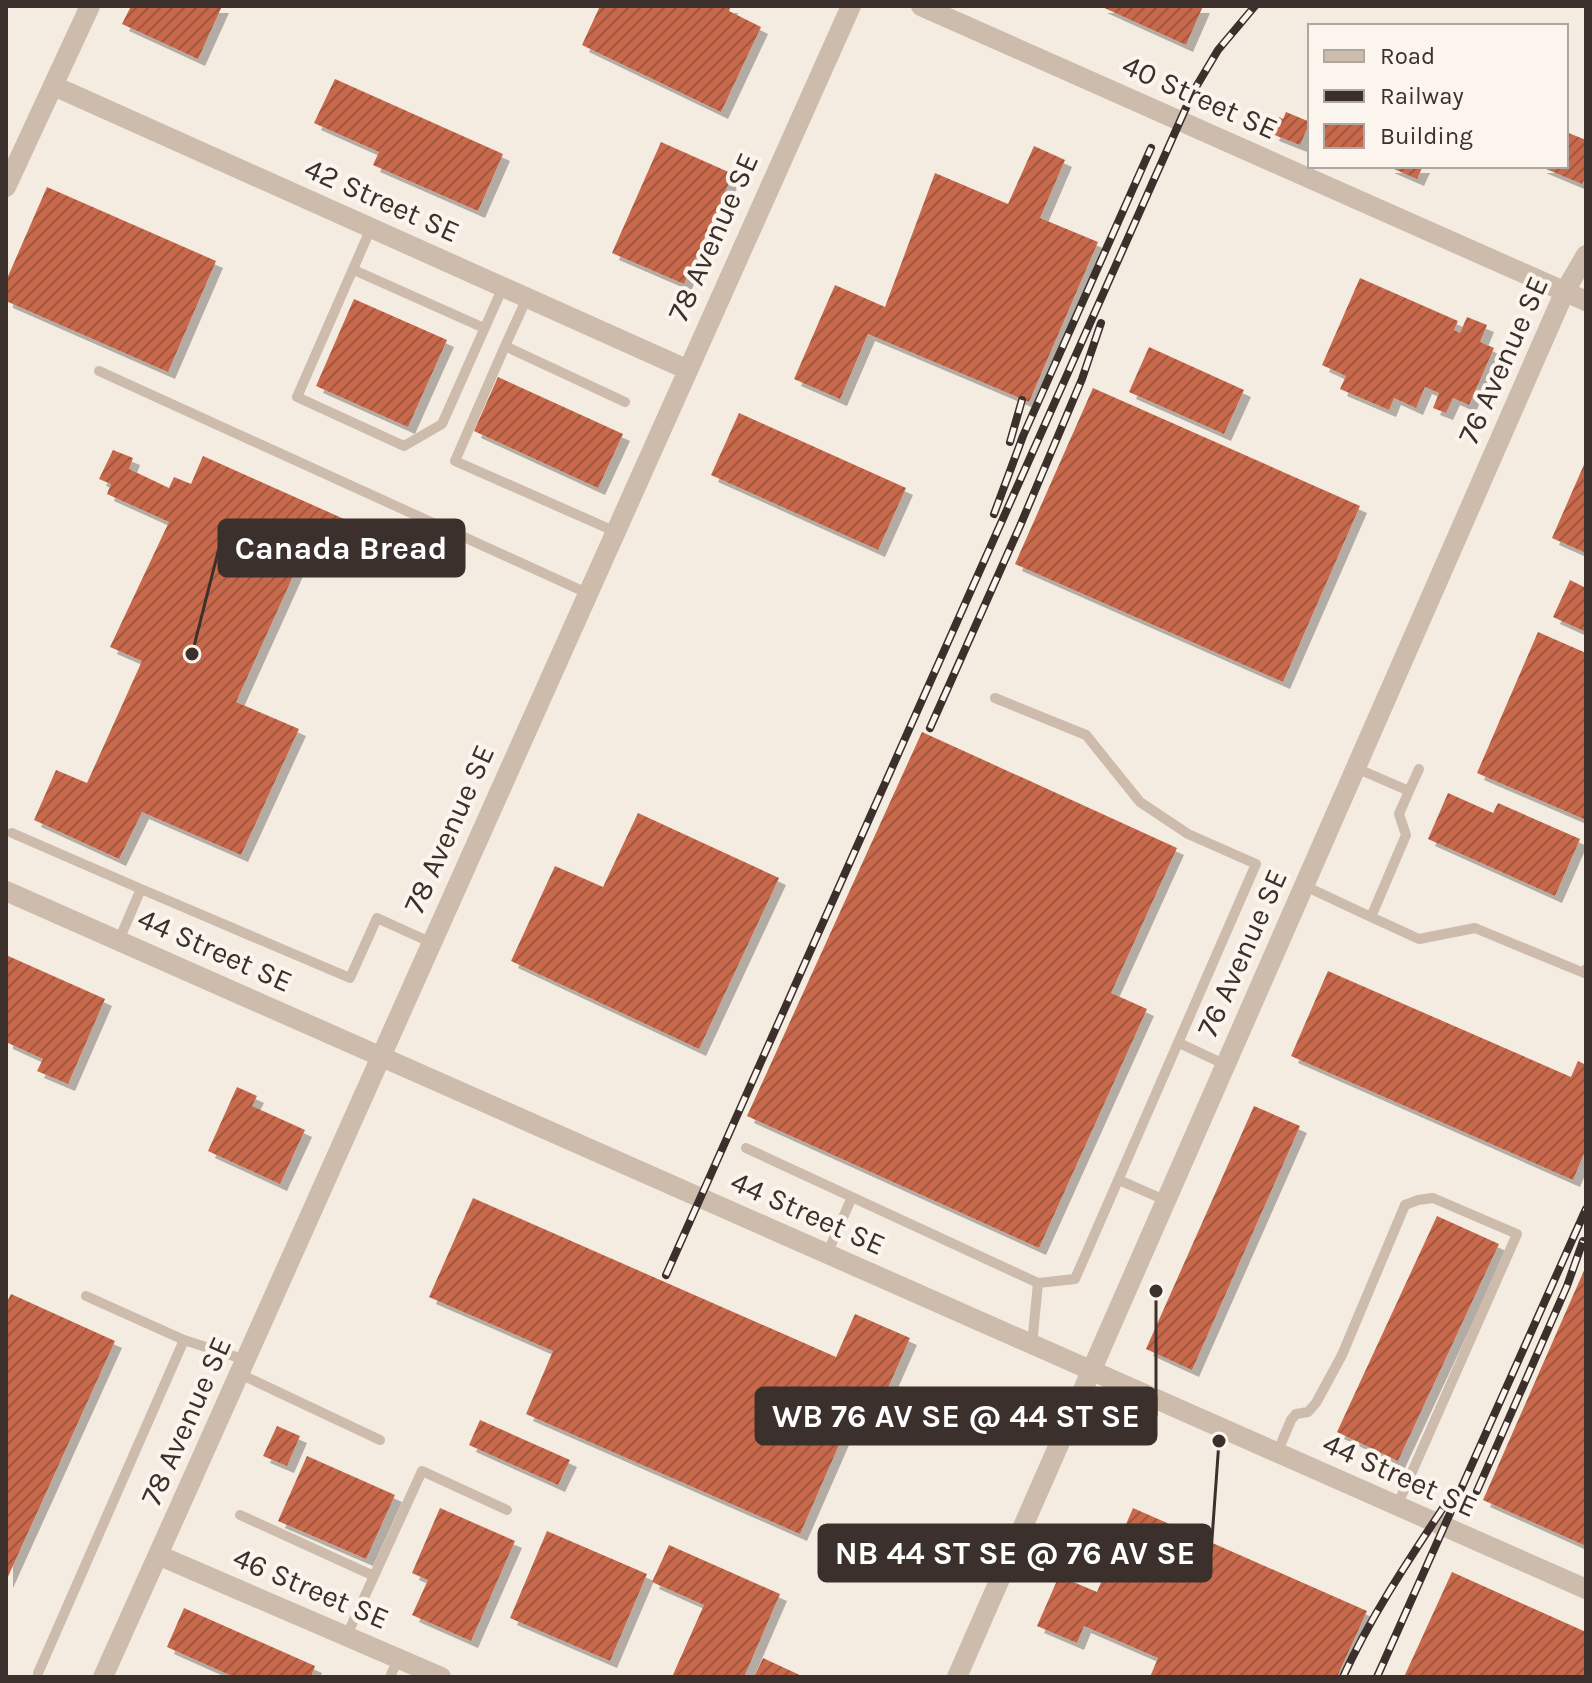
<svg xmlns="http://www.w3.org/2000/svg" width="1592" height="1683" font-family="Karla,sans-serif">
<style>
.building{fill:url(#building-hatch);filter:url(#shadow)}
.lines{fill:none;stroke-linecap:round;stroke-linejoin:round}
.service{stroke:#cdbbac;stroke-width:10}
.minor{stroke:#cdbbac;stroke-width:20}
.rail-casing{stroke:#3b302b;stroke-width:8}
.rail{stroke:#fbf5ee;stroke-width:5;stroke-dasharray:15;stroke-linecap:butt}
.labels{text-anchor:middle;stroke-width:8;stroke-linejoin:round;paint-order:stroke}
.street-label{font-size:30px;fill:#3b302b;stroke:#fbf5ee}
.leader{fill:none;stroke:#3b302b;stroke-width:3}
.callout-dot{fill:#3b302b;stroke:#fbf5ee;stroke-width:3}
.callout{fill:#3b302b;stroke:#3b302b;stroke-width:3}
.callout-label{font-size:32px;text-anchor:middle;font-weight:bold;fill:#fff}
</style>
<defs>
<pattern id="building-hatch" width="6" height="6" patternUnits="userSpaceOnUse" patternTransform="scale(2)"><rect width="6" height="6" fill="#c8694b"/><path d="M-1 1l2-2M0 6l6-6M5 7l2-2" fill="none" stroke="#a4573f"/></pattern>
<filter id="shadow"><feDropShadow dx="7" dy="7" stdDeviation="0" flood-color="#0004"/></filter>
</defs>
<rect width="100%" height="100%" fill="#f4ebe1"/>
<path class="building" d="M131 6H222L198 59 122 24Z
M600 6H731L729 11 761 27 721 112 582 45Z
M1100 6H1203L1186 45Z
M335 79 503 154 478 211 373 165 379 152 314 123Z
M1286 112 1310 122 1300 145 1272 134 1279 117 1283 119Z
M1566 132 1586 140V176L1582 184 1539 166H1566Z
M661 142 733 174 684 284 612 253Z
M1034 146 1065 160 1040 218 1098 242 1029 402 868 334 840 399 794 379 835 285 885 307 935 173 1008 204Z
M1387 166H1423L1417 179Z
M47 187 216 261 168 372 6 301V281Z
M1360 278 1458 321 1454 330 1460 333 1467 317 1487 325 1480 342 1494 348 1469 405 1453 398 1446 413 1433 408 1439 393 1425 387 1416 408 1394 398 1389 410 1340 389 1346 376 1322 365Z
M354 299 447 340 408 427 316 386Z
M1149 347 1244 390 1224 434 1129 392Z
M498 377 623 434 598 488 474 431Z
M1093 388 1360 506 1283 682 1015 564Z
M739 413 906 488 878 550 711 475Z
M113 450 133 458 129 469 169 488 174 477 191 484 203 456 362 527 342 569 304 552 236 702 299 729 241 855 142 812 119 859 34 820 56 770 87 783 142 661 110 647 169 522 107 494 111 484 99 479Z
M1586 460V553L1552 538Z
M1570 580 1586 588V632L1553 617Z
M1538 632 1586 653V820L1477 773Z
M922 732 1177 848 1111 993 1147 1009 1039 1248 747 1116Z
M1448 793 1493 813 1498 803 1580 839 1555 896 1428 839Z
M638 813 779 878 699 1049 511 961 555 866 603 887Z
M6 955 105 999 68 1084 37 1071 43 1059 6 1042Z
M1328 971 1571 1077 1578 1061 1586 1065V1149L1573 1180 1291 1056Z
M237 1087 257 1096 252 1106 305 1130 280 1184 208 1151Z
M1254 1106 1300 1126 1192 1370 1146 1349Z
M473 1198 836 1357 855 1314 910 1338 880 1406 860 1397 800 1534 526 1414 553 1351 429 1297Z
M1437 1216 1499 1244 1398 1461 1337 1432Z
M1586 1266V1546L1483 1500Z
M11 1294 115 1341 6 1581V1304Z
M480 1420 570 1460 558 1485 469 1445Z
M277 1426 300 1436 287 1466 263 1456Z
M307 1456 395 1495 366 1559 278 1521Z
M440 1508 515 1541 471 1641 412 1615 428 1580 412 1573Z
M1133 1508 1367 1611 1337 1677H1150L1158 1658 1084 1626 1077 1643 1037 1626 1059 1576 1097 1592Z
M547 1531 647 1574 610 1661 510 1618Z
M669 1545 780 1594 744 1677H672L704 1605 652 1582Z
M1452 1572 1586 1632V1677H1404Z
M184 1608 315 1666 311 1677H234L167 1647Z
M763 1658 804 1677H754Z"/>
<g class="lines">
<path class="service" d="M371 228 297 397 404 446 442 424 503 287
M354 270 484 328
M527 298 505 346 625 402
M505 346 455 461 614 531
M99 371 587 593
M995 698 1086 735 1140 802 1188 834 1256 864 1075 1279 1038 1283
M1356 768 1409 791 1419 769
M12 833 141 889 119 940
M1305 886 1371 917 1406 835 1399 814 1409 791
M141 889 350 978 377 918 432 943
M1371 917 1419 939 1475 928 1584 973 1586 969
M1179 1043 1226 1065
M746 1148 1038 1283 1032 1345
M1119 1180 1167 1201
M827 1254 852 1197
M86 1296 184 1340 246 1360
M240 1374 380 1440
M1277 1453 1291 1420 1296 1414 1308 1412 1316 1403 1342 1355 1405 1205 1418 1200 1433 1198 1517 1234 1397 1506
M240 1515 374 1576 347 1635
M374 1576 422 1471 507 1510
M38 1677V1673L184 1340
M390 1677 398 1659"/>
<path class="minor" d="M921 6 1586 301
M54 86 686 369
M6 187 90 6
M6 891 1586 1589
M158 1555 441 1677
M103 1677C354 1121 598 562 851 6
M957 1677 1565 291 1586 255"/>
<g class="rail-casing">
<path id="rail" d="M1010 442 1022 400
M994 514 1023 436 1151 148
M930 728 1020 526 1082 379 1101 323
M666 1275 1193 92 1218 50 1255 6
M1477 1491 1567 1286 1583 1241
M1343 1677C1371 1616 1408 1561 1445 1505
M1377 1677 1586 1209"/>
</g>
<use href="#rail" class="rail"/>
</g>
<g class="labels">
<g class="street-label">
<text transform="translate(1200 97) rotate(24)" y="10">40 Street SE</text>
<text transform="translate(382 200) rotate(24)" y="10">42 Street SE</text>
<text transform="translate(713 237) rotate(-66)" y="10">78 Avenue SE</text>
<text transform="translate(1503 360) rotate(-66)" y="10">76 Avenue SE</text>
<text transform="translate(449 829) rotate(-66)" y="10">78 Avenue SE</text>
<text transform="translate(215 950) rotate(24)" y="10">44 Street SE</text>
<text transform="translate(1242 953) rotate(-66)" y="10">76 Avenue SE</text>
<text transform="translate(808 1213) rotate(24)" y="10">44 Street SE</text>
<text transform="translate(186 1421) rotate(-66)" y="10">78 Avenue SE</text>
<text transform="translate(1400 1475) rotate(24)" y="10">44 Street SE</text>
<text transform="translate(311 1588) rotate(23)" y="10">46 Street SE</text>
</g>
</g>
<path class="leader" d="M192 654L219 548M1156 1291L1156 1416M1219 1441L1211 1553"/>
<g class="callout-dot">
<circle cx="192" cy="654" r="8"/>
<circle cx="1156" cy="1291" r="8"/>
<circle cx="1219" cy="1441" r="8"/>
</g>
<g class="callout">
<rect x="219" y="520" width="245" height="56" rx="8"/>
<rect x="756" y="1388" width="400" height="56" rx="8"/>
<rect x="819" y="1525" width="392" height="56" rx="8"/>
</g>
<g class="callout-label">
<text x="341" y="559">Canada Bread</text>
<text x="956" y="1427">WB 76 AV SE @ 44 ST SE</text>
<text x="1015" y="1564">NB 44 ST SE @ 76 AV SE</text>
</g>
<rect width="1592" height="1683" fill="none" stroke="#3b302b" stroke-width="16"/>
<rect x="1308" y="24" width="260" height="144" fill="#fbf5ee" stroke="#aea6a0" stroke-width="2"/>
<rect x="1324" y="50" width="40" height="12" fill="#cdbbac" stroke="#aea6a0" stroke-width="2"/>
<text x="1380" y="64" font-size="24" fill="#3b302b">Road</text>
<rect x="1324" y="90" width="40" height="12" fill="#3b302b" stroke="#aea6a0" stroke-width="2"/>
<text x="1380" y="104" font-size="24" fill="#3b302b">Railway</text>
<rect x="1324" y="124" width="40" height="24" fill="url(#building-hatch)" stroke="#aea6a0" stroke-width="2"/>
<text x="1380" y="144" font-size="24" fill="#3b302b">Building</text>
</svg>
